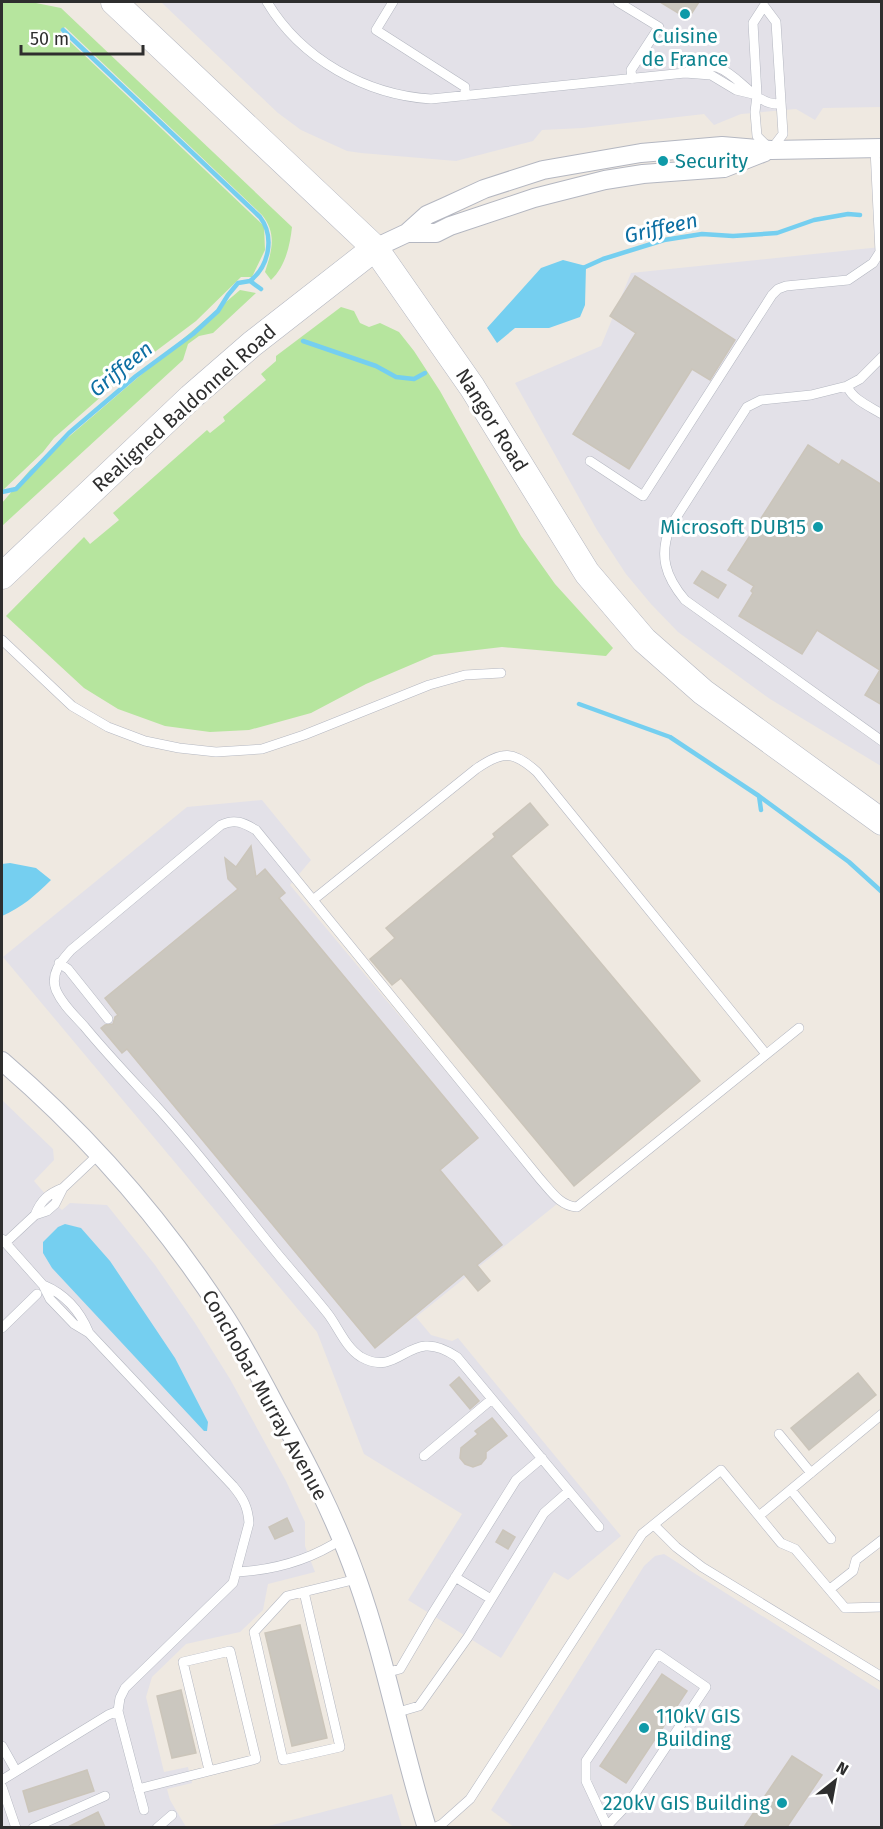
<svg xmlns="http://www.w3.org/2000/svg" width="883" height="1829" font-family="'Fira Sans',sans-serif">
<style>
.industrial{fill:#e3e1e8}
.green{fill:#b6e59e}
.water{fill:#75cff0}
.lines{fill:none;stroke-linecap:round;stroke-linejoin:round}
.stream{stroke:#75cff0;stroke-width:4.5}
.building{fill:#cbc7bf;stroke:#cbc5ba;stroke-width:1.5}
.lane-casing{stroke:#b4b7c1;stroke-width:10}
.street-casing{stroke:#b4b7c1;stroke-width:20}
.secondary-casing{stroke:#b4b7c1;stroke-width:27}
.lane{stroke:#fff;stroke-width:9}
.street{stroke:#fff;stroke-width:18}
.secondary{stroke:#fff;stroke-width:26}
.culture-dot{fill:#0f9aa8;stroke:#fff;stroke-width:2}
.labels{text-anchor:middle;stroke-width:6;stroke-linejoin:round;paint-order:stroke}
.culture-label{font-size:20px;fill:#0d838f;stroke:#fff;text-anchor:start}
.street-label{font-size:20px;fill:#2e2e2e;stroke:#fff}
.water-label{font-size:21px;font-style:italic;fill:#0d6fa3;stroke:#fff}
</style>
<rect width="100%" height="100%" fill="#efe9e1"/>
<path class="industrial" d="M161 2H881V107L823 108 815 120 796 109 741 114 714 125 704 114 583 128 542 130 533 141 456 161 361 153 347 151 301 130 278 113Z
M881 247V766L770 699 678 632 651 604 626 574 597 530 515 383 601 346 631 273Z
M262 800 311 860 290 885 557 1204 416 1317 431 1335 452 1341 458 1338 621 1536 568 1580 554 1572 501 1658 408 1600 462 1514 364 1454 317 1332 3 957 187 807Z
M2 1100 53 1149 54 1160 34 1181 47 1196 62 1210 70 1203 107 1205 155 1265 195 1323 230 1379 286 1481 305 1522V1546L315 1572 268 1584 263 1610 240 1632 186 1644 152 1677 146 1697 164 1772 188 1767 192 1783 167 1789 170 1800 186 1827H2Z
M664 1554 881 1691V1827L515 1828 491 1810 644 1566 655 1556Z
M392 1794 402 1827 261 1828Z"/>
<path class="green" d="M4 2H31L61 8 292 227C290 246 285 267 271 280L265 272C272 251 277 233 262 215L65 27 60 32 264 226 265 250 252 277H241L196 321 136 366 54 438 43 452 2 491V3Z
M240 290 256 293 213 333 199 336 188 344 183 360 2 526V503L30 470Z
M341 307 354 311 360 323 369 327 380 323 399 332 414 351 440 391 521 536 555 584 613 648 606 656 502 647 434 655 366 684 311 713 249 730 210 732 165 726 118 709 84 688 6 616 84 537 90 544 119 520 113 513 207 430 210 433 225 421 223 417 266 380 261 374 276 361V356Z"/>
<path class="water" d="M563 260 586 266 585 305 580 317 549 328H515L497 343 487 328 541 268Z
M10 863 36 868 51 880C36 895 21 908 2 916V864Z
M65 1224 81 1228 110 1261 175 1358 208 1422 207 1431H204L52 1268 43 1253V1242L58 1227Z"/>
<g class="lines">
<path class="stream" d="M63 30 260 217C275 237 269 266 250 281
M583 268 603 259 664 240 702 234 733 236 777 233 814 220 848 214 860 215
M303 341 376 366 396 377 414 379 425 373
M2 492 16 489 69 433 136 376 193 334 218 311 228 295 238 283 250 281 261 289
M579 704 670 737 759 796 849 862 882 892
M759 796 761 810"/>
</g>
<path class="building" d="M660 2H699L688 19Z
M635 276 735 340 710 380 692 369 629 469 573 434 636 333 610 316Z
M808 445 839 465 842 460 882 485V705L865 695 880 670 817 630 802 654 739 616 753 593 751 591 754 586 728 570Z
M702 571 726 585 718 598 694 583Z
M530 803 548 825 511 856 700 1081 574 1186 401 978 392 985 370 959 395 938 386 928 495 837 493 834Z
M251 846 256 877 265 869 285 893 279 898 478 1138 440 1170 502 1245 477 1265 490 1281 478 1291 464 1274 375 1348 127 1049 122 1053 101 1028 105 1025 113 1024 115 1017 118 1015 105 998 238 889 228 879 225 858 236 867Z
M858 1373 876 1395 809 1450 791 1428Z
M459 1377 479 1401 470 1409 450 1385Z
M492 1418 507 1436 486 1452V1458L481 1464 473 1467 465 1464 460 1458 461 1448 478 1434 475 1431Z
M287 1518 293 1531 275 1539 269 1527Z
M503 1530 515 1537 508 1549 496 1542Z
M300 1625 327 1738 292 1746 265 1633Z
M662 1674 687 1691 626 1783 600 1766Z
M181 1690 196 1753 172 1758 157 1696Z
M792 1756 822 1775 787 1827H744Z
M87 1770 94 1791 29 1812 23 1791Z
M98 1812 105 1827H68Z"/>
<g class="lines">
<g class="lane-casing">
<path id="lane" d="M267 2C301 59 366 95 431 99L685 73 711 75 736 90 757 95
M393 2 376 30 465 87V96
M618 2 659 27 631 70 632 79
M764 6 776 22 783 134 771 150 757 136 755 112 757 95 753 23Z
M685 73C730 45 744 106 780 104
M847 386 860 379 882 357
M882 414C869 406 853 400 847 386L811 395 761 400 747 407 670 527C659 556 665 576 685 600L882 741
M590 461 643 496 772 295 778 289 786 286 848 280 873 263 880 252 875 149
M2 640 72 706 108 727 145 741 179 748 216 752 262 749 304 735 429 685 465 675 501 673
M313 900 476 769C502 751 513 750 537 772L766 1054
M59 963 68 969 108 1019
M35 1215C41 1200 48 1194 63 1188
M2 1239 43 1285 50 1299 74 1324 89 1333 233 1486C243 1498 248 1507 249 1523L233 1583 125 1688 120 1698 118 1711 144 1810
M5 1243 35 1215 47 1211 55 1204 63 1188 100 1153
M43 1285C65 1294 80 1311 89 1333
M2 1328 37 1294
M779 1434 811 1473
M424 1456 492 1399
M791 1490 831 1539
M759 1516 882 1414
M654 1525 676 1547 702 1567 882 1677
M599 1527 457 1357C408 1323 402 1380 361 1357 346 1348 338 1327 328 1314 313 1295 297 1277 281 1258 240 1208 201 1155 157 1107 132 1080 107 1054 84 1026 74 1015 62 1004 56 990 50 974 61 961 71 950L221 825C235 818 244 823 256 830L540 1179C551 1191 560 1206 577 1207L799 1028
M237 1572C275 1570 310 1560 342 1539
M455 1577 491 1599
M830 1589 853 1571 856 1560 882 1540
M304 1592 340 1747 283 1760 254 1632 287 1596 357 1579
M385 1673 400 1669 431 1616 516 1480 542 1458
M395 1713 419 1706 468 1637 544 1513 569 1491
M2 1746 16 1771
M2 1780 108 1715 118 1711
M2 1787 16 1828
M138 1789 256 1759 230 1651 183 1662 209 1770
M33 1828 105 1796
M157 1828 172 1815
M434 1828 442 1824 470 1799 642 1534 721 1470 781 1543 795 1549 845 1608 882 1607
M605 1828 607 1826 628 1804 706 1687 658 1654 586 1761V1781L607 1826 608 1828"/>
</g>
<g class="street-casing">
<path id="street" d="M407 233H436L450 226 534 198 605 180 643 174 724 168 765 152
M375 248 407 233 427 215 445 207 484 189 543 170 641 153 722 146 771 150 882 148
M2 1061C87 1134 161 1218 222 1312 242 1342 259 1375 276 1407 307 1463 336 1519 357 1579 386 1660 401 1745 427 1828"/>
</g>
<g class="secondary-casing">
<path id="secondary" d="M114 2 375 248 472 387 587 573 644 640 703 692 882 822
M2 576 191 397 252 344 375 248"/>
</g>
<use href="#lane" class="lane"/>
<use href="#street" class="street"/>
<use href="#secondary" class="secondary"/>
</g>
<g class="culture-dot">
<circle cx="685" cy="14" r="6"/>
<circle cx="663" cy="161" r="6"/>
<circle cx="818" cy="527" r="6"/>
<circle cx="644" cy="1728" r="6"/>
<circle cx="782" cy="1803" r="6"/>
</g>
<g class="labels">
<g class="culture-label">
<text x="685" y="43" text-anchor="middle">Cuisine<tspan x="685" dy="23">de France</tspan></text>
<text x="675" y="168">Security</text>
<text x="806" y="534" text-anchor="end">Microsoft DUB15</text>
<text x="656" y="1723">110kV GIS<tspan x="656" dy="23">Building</tspan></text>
<text x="770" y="1810" text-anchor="end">220kV GIS Building</text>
</g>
<g class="street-label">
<text transform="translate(184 408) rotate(-42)" y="7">Realigned Baldonnel Road</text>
<text transform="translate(492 420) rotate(58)" y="7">Nangor Road</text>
<text transform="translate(265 1395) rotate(61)" y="7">Conchobar Murray Avenue</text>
</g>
<g class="water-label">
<text transform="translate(661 228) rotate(-13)" y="7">Griffeen</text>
<text transform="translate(121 369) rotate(-39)" y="7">Griffeen</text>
</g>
</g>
<rect width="883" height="1829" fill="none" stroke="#2e2e2e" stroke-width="6"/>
<g transform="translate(835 1781) rotate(31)" stroke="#ffffff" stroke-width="4.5" paint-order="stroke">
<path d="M0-4.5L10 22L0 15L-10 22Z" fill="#2e2e2e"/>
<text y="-9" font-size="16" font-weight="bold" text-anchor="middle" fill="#2e2e2e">N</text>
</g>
<path d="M21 45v9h122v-9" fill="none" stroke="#2e2e2e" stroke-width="3"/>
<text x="30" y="45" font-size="18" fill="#2e2e2e" stroke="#ffffff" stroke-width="4.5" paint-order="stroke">50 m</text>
</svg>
